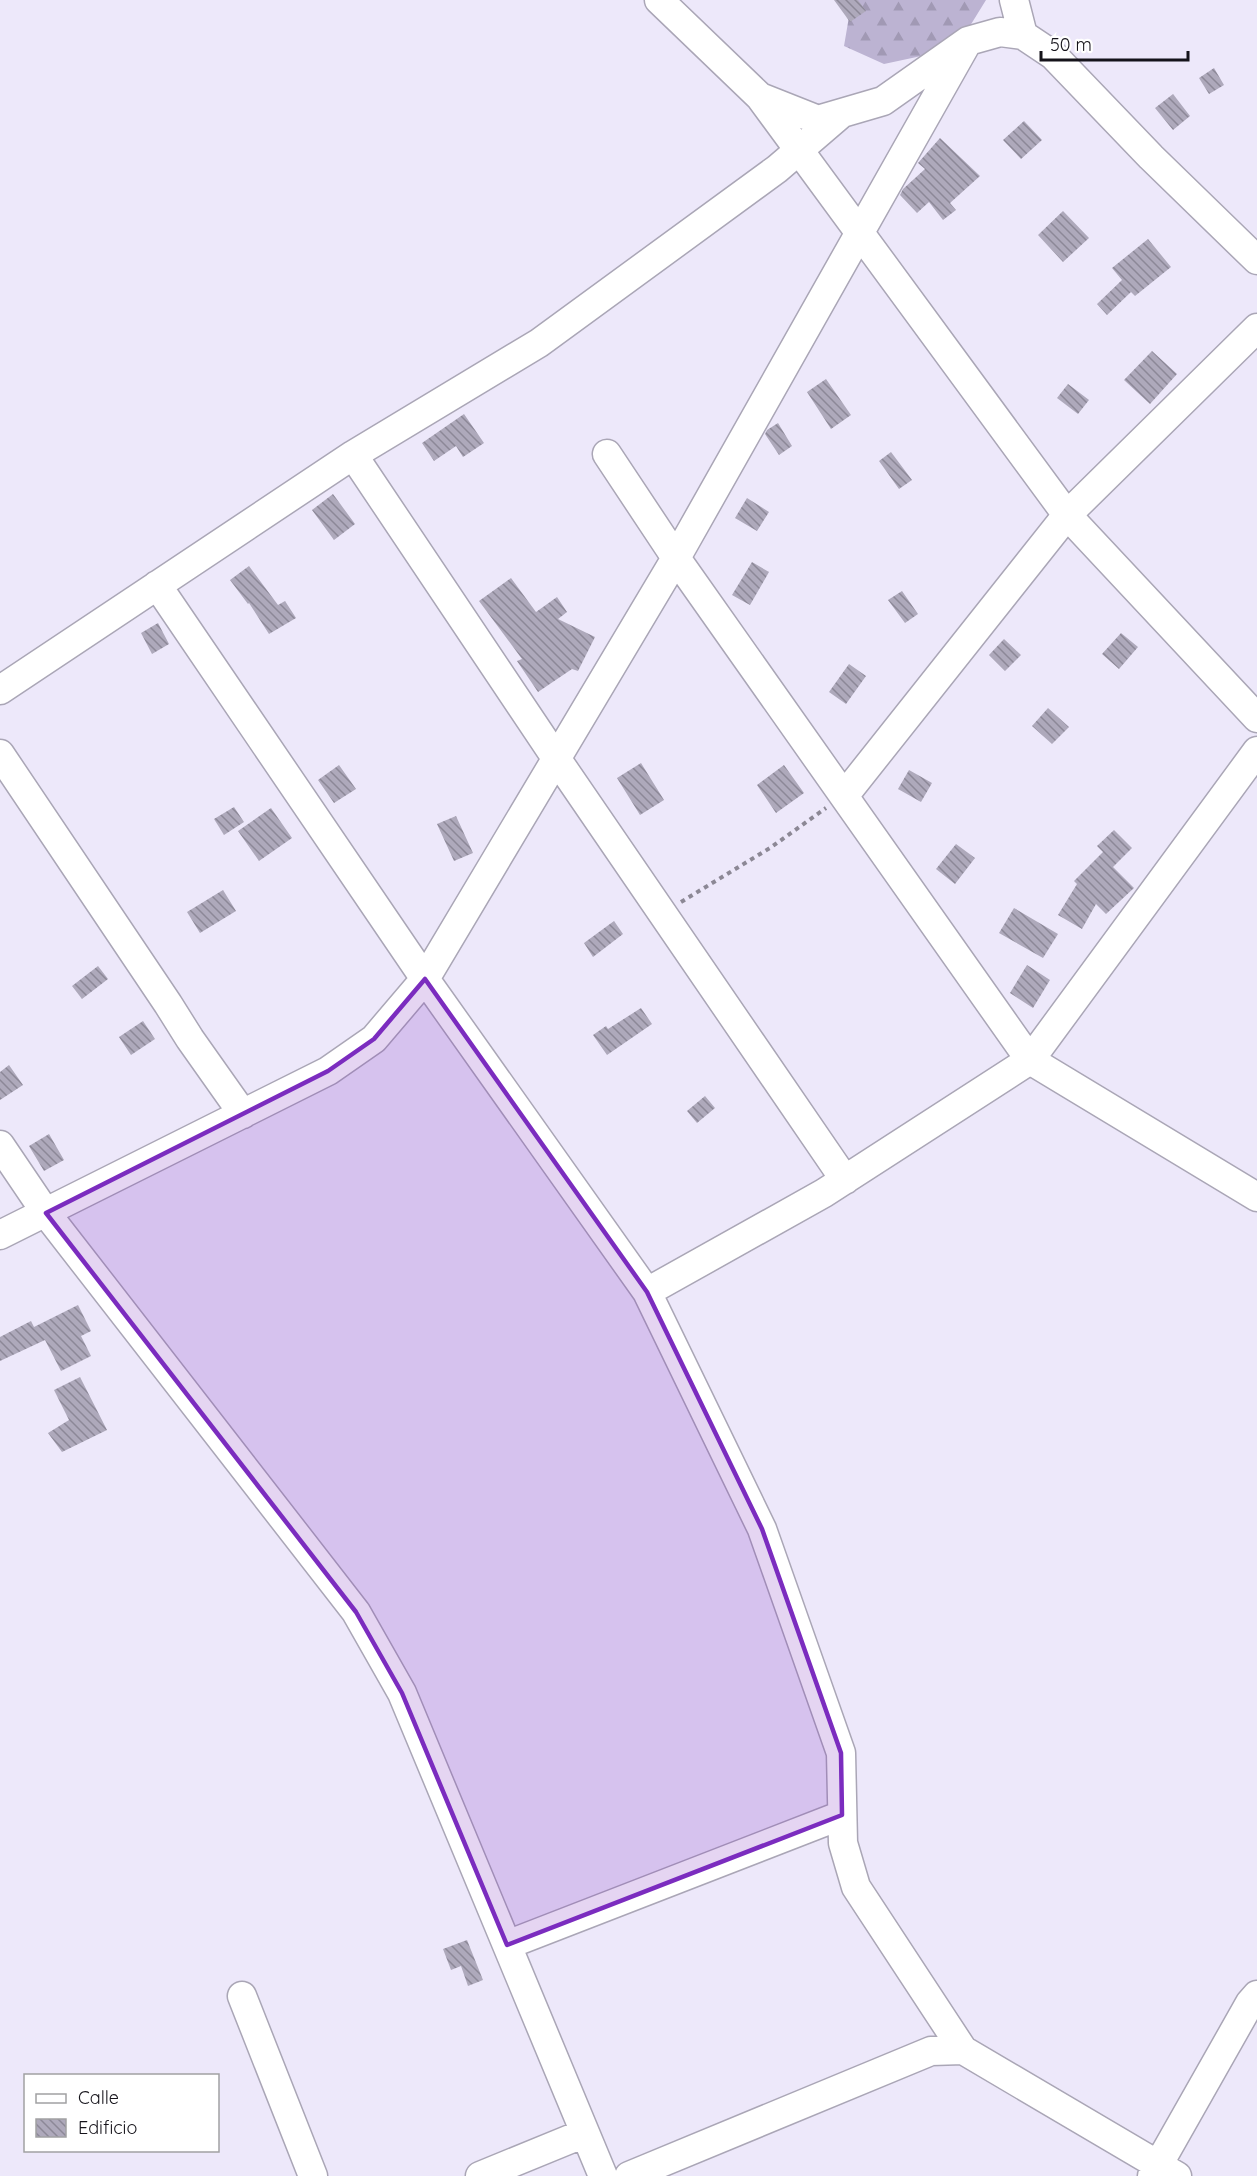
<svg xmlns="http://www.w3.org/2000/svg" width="1257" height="2176" font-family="Quicksand,sans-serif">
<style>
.forest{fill:url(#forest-firs)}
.building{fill:url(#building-back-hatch)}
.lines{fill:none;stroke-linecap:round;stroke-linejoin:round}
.minor-casing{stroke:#aaa6b6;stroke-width:31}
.path{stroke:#8c8895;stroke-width:4;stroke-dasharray:4.5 4.5;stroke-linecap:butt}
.minor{stroke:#fff;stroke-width:28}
.marked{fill:#7b2cbf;fill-opacity:0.2;stroke:#7b2cbf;stroke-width:4.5;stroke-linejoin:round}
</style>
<defs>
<pattern id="forest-firs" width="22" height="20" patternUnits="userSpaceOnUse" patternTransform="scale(1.5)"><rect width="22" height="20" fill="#bcb3d2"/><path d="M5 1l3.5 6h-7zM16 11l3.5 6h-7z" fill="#a199b4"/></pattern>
<pattern id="building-back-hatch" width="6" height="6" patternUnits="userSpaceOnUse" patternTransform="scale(1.5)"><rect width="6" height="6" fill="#aea9bb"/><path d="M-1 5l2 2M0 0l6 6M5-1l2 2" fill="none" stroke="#8c8897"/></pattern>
</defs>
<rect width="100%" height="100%" fill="#ede8fa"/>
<path class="forest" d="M845 0H986L965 34 926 55 884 64 844 46 851 5Z"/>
<path class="building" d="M834 0H858L866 11 850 22Z
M1214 68 1224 85 1209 94 1199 78Z
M1173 94 1190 116 1173 130 1155 108Z
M1024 121 1042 140 1021 159 1003 140Z
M940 138 980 176 950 203 956 210 943 220 929 202 917 213 900 195 903 189 925 169 918 163Z
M1063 211 1089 238 1063 262 1038 235Z
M1148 239 1171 267 1135 296 1131 292 1107 315 1097 304 1122 280 1112 268Z
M1152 351 1177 374 1150 404 1124 380Z
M826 379 851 415 831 429 807 392Z
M1068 384 1089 400 1078 414 1057 398Z
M464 414 484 443 463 457 456 446 434 461 422 443Z
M778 423 792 446 779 455 765 434 767 430Z
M891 452 912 480 899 489 879 461Z
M333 494 355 524 334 540 312 510Z
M747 498 769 512 757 531 735 518Z
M752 562 769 572 750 605 732 595Z
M249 566 278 605 285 601 296 618 269 634 249 603 248 604 230 580Z
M511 578 536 612 557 597 567 612 558 619 595 637 578 671 572 669 538 692 517 661 522 659 479 601Z
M902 591 918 614 905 623 888 600Z
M158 623 169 644 152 654 141 633Z
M1121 633 1138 647 1119 669 1102 654Z
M1004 639 1021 655 1005 671 989 655Z
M849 664 866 676 846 704 829 692Z
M1048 708 1069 727 1052 744 1032 726Z
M641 763 664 800 640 815 617 778Z
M339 765 356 789 334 803 318 780Z
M784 765 804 793 776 813 757 785Z
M909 770 932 783 921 802 898 789Z
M234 807 244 822 224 835 214 819Z
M271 808 292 838 259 861 238 831Z
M456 816 473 853 454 861 437 824Z
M1114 830 1132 848 1113 867 1134 888 1106 914 1096 904 1082 929 1058 915 1077 884 1074 881 1103 852 1097 846Z
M956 844 975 858 955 884 936 869Z
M223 890 236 911 200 933 187 912Z
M1014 908 1058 934 1043 958 999 933Z
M614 921 623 934 593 957 584 943Z
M1027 965 1050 980 1033 1008 1010 993Z
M98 966 108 979 82 999 72 986Z
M641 1008 652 1024 607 1055 593 1035 606 1026 608 1029Z
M143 1021 155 1039 131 1055 119 1037Z
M9 1065 23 1085 0 1100V1072Z
M705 1096 715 1108 697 1123 687 1111Z
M49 1134 64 1160 44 1171 29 1146Z
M78 1305 91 1331 81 1336 91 1356 61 1371 45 1340 0 1361V1337L31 1321 34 1327Z
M80 1377 107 1430 62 1452 48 1433 69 1420 54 1390Z
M467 1940 483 1980 468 1986 461 1966 451 1970 443 1949Z"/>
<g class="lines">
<g class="minor-casing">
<path id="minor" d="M659 0 760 97 818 120 883 101 968 41 1000 32 1023 35 1053 55 1151 157 1257 260
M1014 0 1023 35
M760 97 1067 515 1257 718
M607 454 676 558 1030 1060 1257 1197
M353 455 556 758 845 1180
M157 585 425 979 647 1292 762 1529 841 1753 843 1843 856 1887 963 2050
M0 690 353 455 539 343 777 169 841 114
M0 754 168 1004 190 1039 243 1114
M844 796 1067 515 1257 328
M0 1145 46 1213 356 1612 402 1693 603 2176
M0 1235 328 1071 374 1039 425 979 676 558 968 41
M647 1292 824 1193 1030 1060 1257 751
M507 1945 842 1815
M242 1996 313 2176
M480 2176 585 2133
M629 2176 931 2051 963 2050 1177 2176
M1152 2176 1250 2003 1257 1995"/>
</g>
<path class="path" d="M681 902 770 848 826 808"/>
<use href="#minor" class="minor"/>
</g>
<path class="marked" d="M425 979 647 1292 762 1529 841 1753 842 1815 507 1945 402 1693 356 1612 46 1213 328 1071 374 1039Z"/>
<rect x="24" y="2074" width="195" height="78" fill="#ffffff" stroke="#a1a1a3" stroke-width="1.5"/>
<rect x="36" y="2094" width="30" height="9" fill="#ffffff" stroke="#a1a1a3" stroke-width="1.5"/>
<text x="78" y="2104" font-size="18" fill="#15131a">Calle</text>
<rect x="36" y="2119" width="30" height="18" fill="url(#building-back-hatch)" stroke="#a1a1a3" stroke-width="1.5"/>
<text x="78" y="2134" font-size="18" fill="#15131a">Edificio</text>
<path d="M1041 51v9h147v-9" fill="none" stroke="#15131a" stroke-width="3"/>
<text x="1050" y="51" font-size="18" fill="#15131a" stroke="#ffffff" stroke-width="4.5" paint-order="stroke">50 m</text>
</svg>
